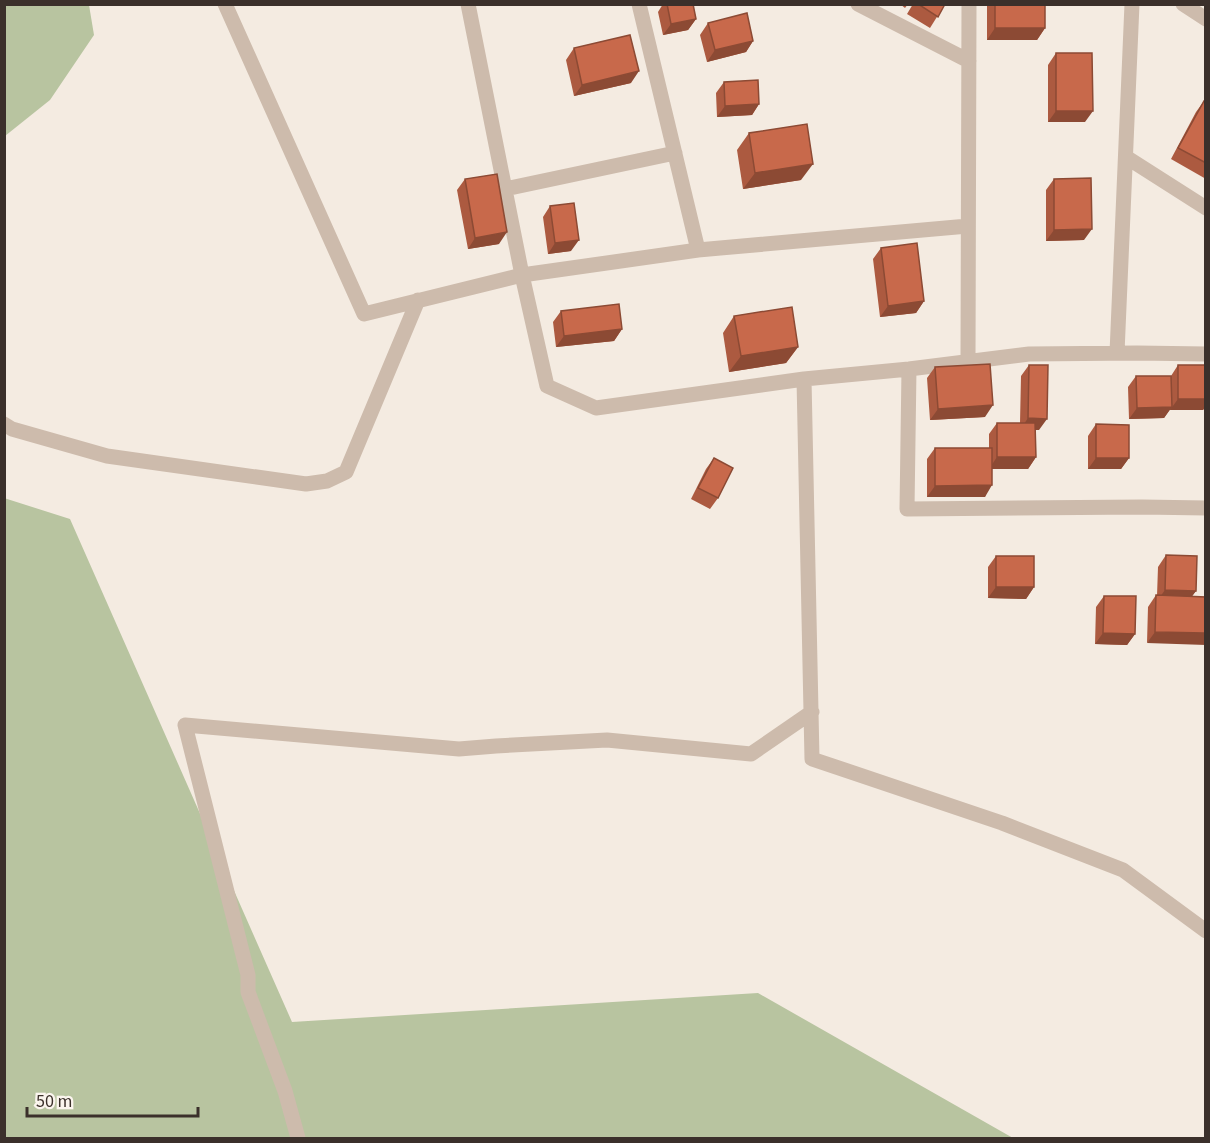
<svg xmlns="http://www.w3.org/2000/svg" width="1210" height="1143" font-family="'Source Sans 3',sans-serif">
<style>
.green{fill:#b8c4a0}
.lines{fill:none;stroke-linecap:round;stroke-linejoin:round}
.minor{stroke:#cdbbac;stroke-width:15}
.wall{fill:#ac5a40}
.shaded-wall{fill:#8c4a34}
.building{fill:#c8694b;stroke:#8c4a34;stroke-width:1.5}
</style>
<rect width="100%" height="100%" fill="#f4ebe1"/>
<path class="green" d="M5 4 89 5 94 35 50 100 5 136Z
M4 498 70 519 292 1022 758 993 1013 1138H5Z"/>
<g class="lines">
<path class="minor" d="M225 4 364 314 522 275 547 386 596 408 804 379 909 369 1029 354 1137 353 1206 354
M468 4 522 275 698 250 968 226
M639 4 698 250
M858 4 969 61
M1183 4 1206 19
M1126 157 1206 208
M505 189 675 153
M1117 353 1132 4
M968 362 969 4
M909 369 907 509 1142 507 1206 508
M804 379 812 759 1002 823 1123 870 1206 931
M4 424 12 429 107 456 306 484 327 481 346 472 418 300
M298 1138 285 1091 248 992V975L185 725 459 749 496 746 607 740 751 754 812 712"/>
</g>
<path class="wall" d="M663 4H693L696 19 688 30 663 35 658 12Z
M900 4H908L905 8Z
M913 4H945L930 28 907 14Z
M987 4H1045V28L1037 40H987Z
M708 23 753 41 746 52 707 62 700 35Z
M574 48 631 83 574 96 566 60Z
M1056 53 1085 122H1048V65Z
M724 82 759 104 752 115 717 117 716 93Z
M1204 101 1206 102V179L1171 159 1196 112Z
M749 133 801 180 743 189 737 150Z
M465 179 499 244 468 249 457 190Z
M1054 179 1084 240 1046 241V190Z
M550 206 571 251 548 254 543 217Z
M881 248 924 301 916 313 880 317 873 259Z
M561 311 622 329 614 341 556 347 553 322Z
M734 316 798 347 786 363 729 372 723 333Z
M1029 365 1039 430H1035L1036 457 1028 469H992L985 497H927V459L935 448H989V434L997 423H1020L1021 376Z
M1178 365H1206V406L1203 410H1170V409L1164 418 1129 419 1128 387 1136 376H1171Z
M935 367 985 417 930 420 927 378Z
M1096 424 1129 458 1121 469H1088V436Z
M714 458 718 498 710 509 691 499 706 469Z
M1166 555 1196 591 1147 643 1148 607 1156 595 1157 596 1158 567Z
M996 556 1034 587 1026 599 988 598V567Z
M1104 596 1135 634 1127 645 1095 644 1096 607Z"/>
<path class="shaded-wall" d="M696 19 688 30 663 35 671 24Z
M995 28H1045L1037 40H987Z
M753 41 746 52 707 62 715 50Z
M639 71 631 83 574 96 582 85Z
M759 104 752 115 717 117 725 106Z
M1056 111H1093L1085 122H1048Z
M813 164 801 180 743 189 755 173Z
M1092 229 1084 240 1046 241 1054 230Z
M507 232 499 244 468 249 475 238Z
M579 240 571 251 548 254 555 243Z
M924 301 916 313 880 317 888 306Z
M622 329 614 341 556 347 564 336Z
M798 347 786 363 729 372 741 356Z
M1178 399H1206V406L1203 410H1170Z
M993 405 985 417 930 420 938 409Z
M1172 407 1164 418 1129 419 1137 408Z
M1028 418 1047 419 1039 430H1020Z
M997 457H1036L1028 469H989Z
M1096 458H1129L1121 469H1088Z
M992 485 985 497H927L935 486Z
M996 587H1034L1026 599 988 598Z
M1165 590 1196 591 1188 602 1157 601Z
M1155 632 1206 633V645L1147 643Z
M1103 633 1135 634 1127 645 1095 644Z"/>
<path class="building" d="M667 4H693L696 19 671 24Z
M918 4H945L938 17Z
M995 4H1045V28H995Z
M747 13 753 41 715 50 708 23Z
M630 35 639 71 582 85 574 48Z
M1056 53H1092L1093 111H1056Z
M758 80 759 104 725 106 724 82Z
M1204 101 1206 102V163L1178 148Z
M807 124 813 164 755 173 749 133Z
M497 174 507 232 475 238 465 179Z
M1091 178 1092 229 1054 230V179Z
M574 203 579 240 555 243 550 206Z
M917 243 924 301 888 306 881 248Z
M619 304 622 329 564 336 561 311Z
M792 307 798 347 741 356 734 316Z
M990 364 993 405 938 409 935 367Z
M1029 365H1048L1047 419 1028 418Z
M1178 365H1206V399H1178Z
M1136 376H1171L1172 407 1137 408Z
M997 423H1035L1036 457H997Z
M1096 424 1129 425V458H1096Z
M935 448H992V485L935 486Z
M714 458 733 468 718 498 698 488Z
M1166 555 1197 556 1196 591 1165 590Z
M996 556H1034V587H996Z
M1156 595 1206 597V633L1155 632Z
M1104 596H1136L1135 634 1103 633Z"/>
<rect width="1210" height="1143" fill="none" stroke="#3b302b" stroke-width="12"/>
<path d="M27 1107v9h171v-9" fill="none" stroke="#3b302b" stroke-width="3"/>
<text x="36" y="1107" font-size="18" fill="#3b302b" stroke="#fbf5ee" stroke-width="4.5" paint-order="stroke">50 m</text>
</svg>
